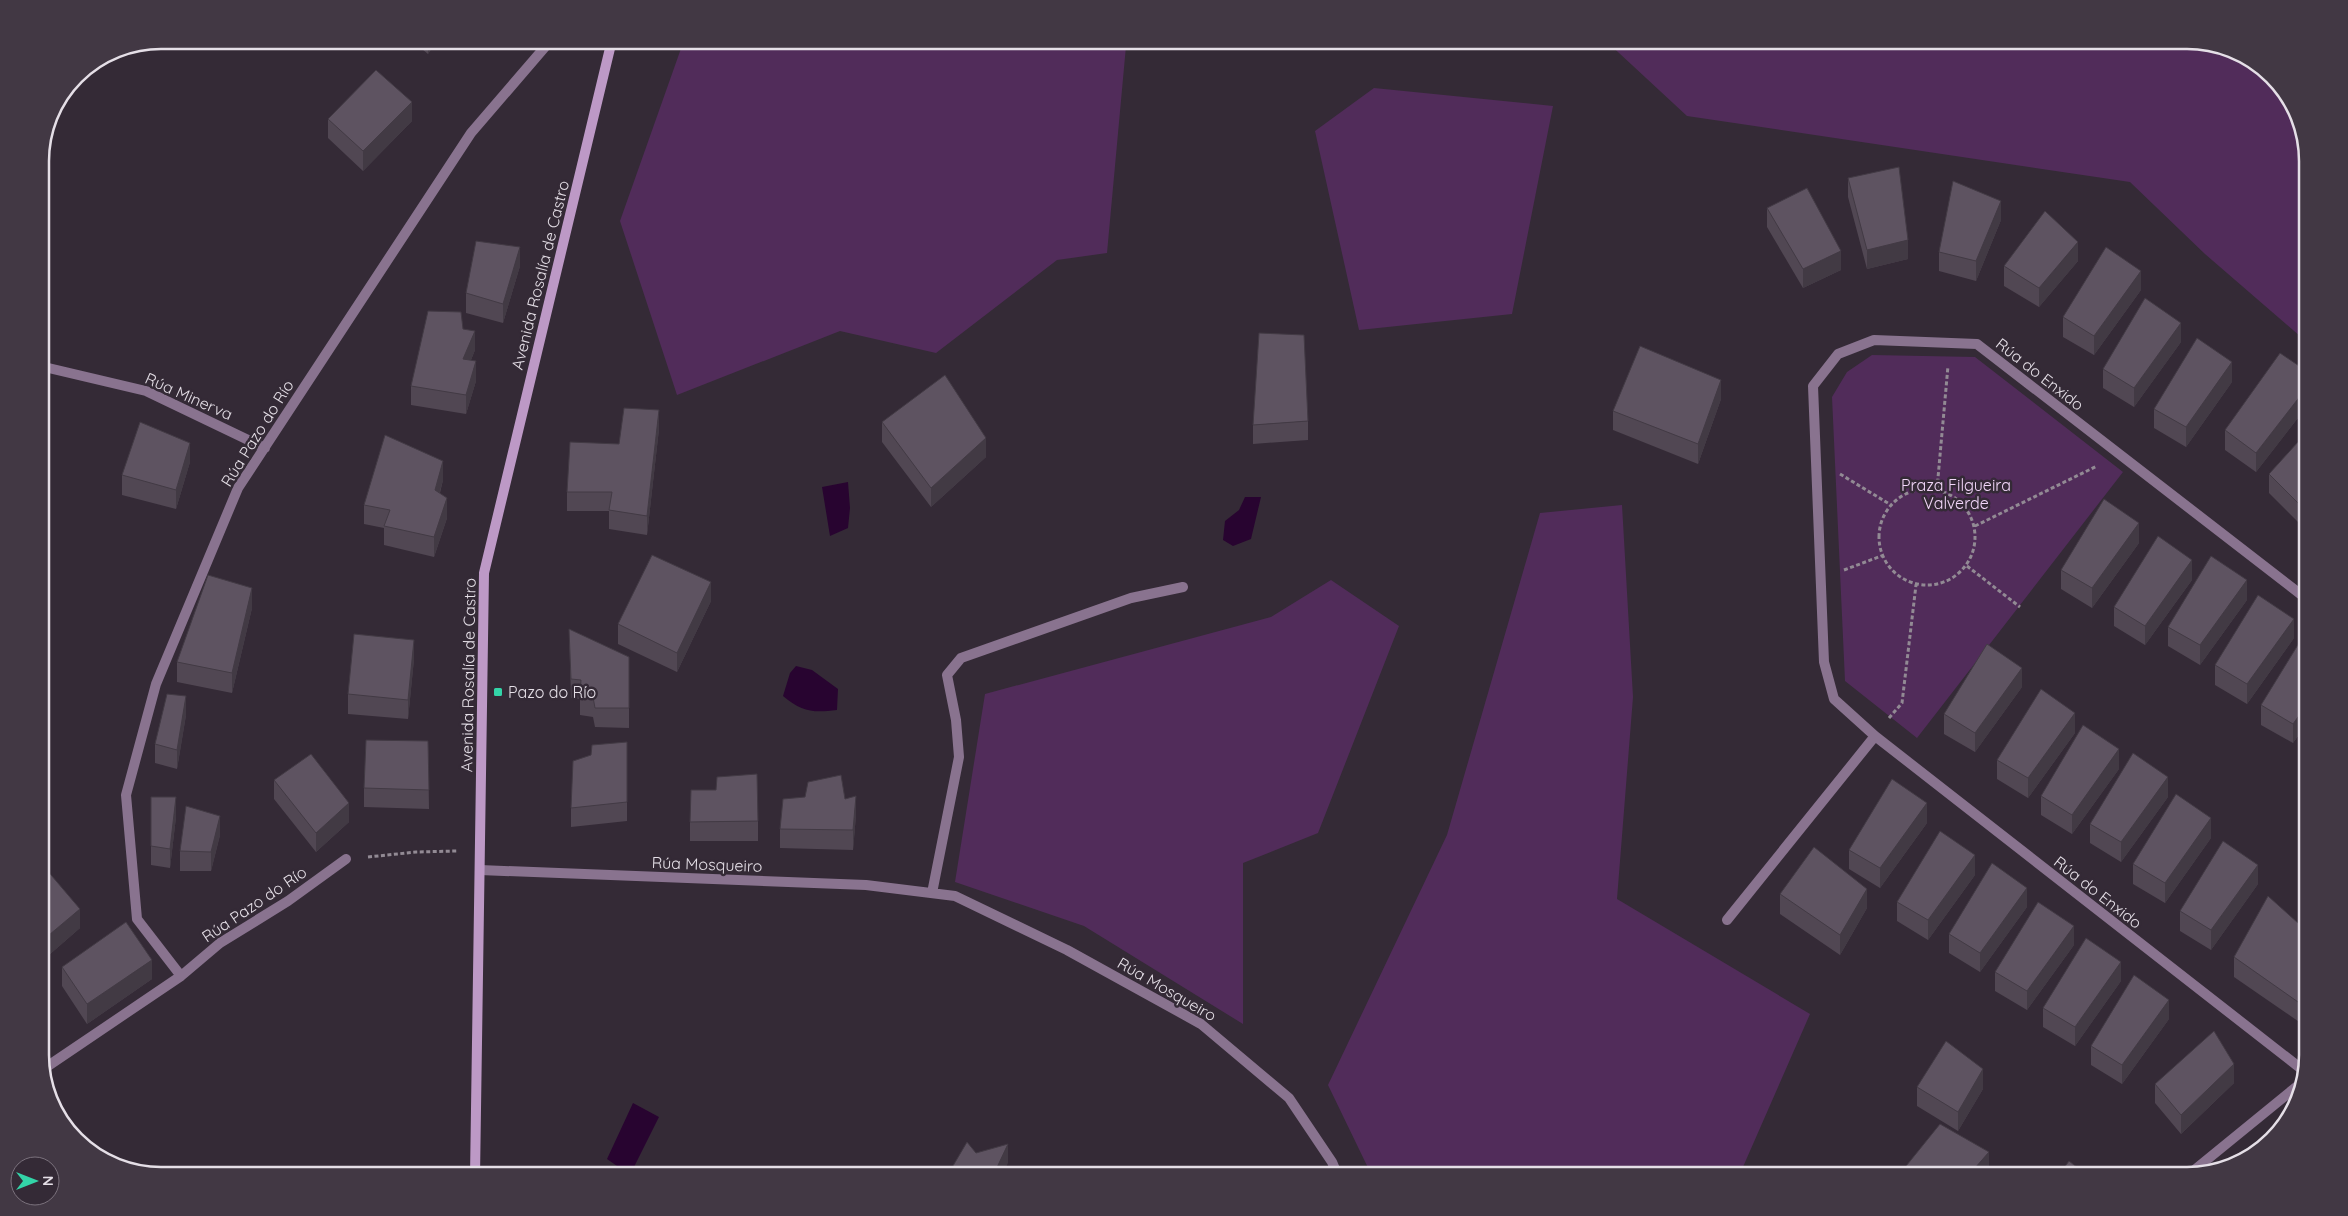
<svg xmlns="http://www.w3.org/2000/svg" width="2348" height="1216" font-family="Quicksand,sans-serif">
<style>
.green{fill:#512c5a}
.water{fill:#280430}
.lines{fill:none;stroke-linecap:round;stroke-linejoin:round}
.path{stroke:#928a94;stroke-width:3;stroke-dasharray:4 2.5;stroke-linecap:butt}
.street{stroke:#89738f;stroke-width:10}
.secondary{stroke:#bd99c6;stroke-width:10}
.wall{fill:#514753}
.shaded-wall{fill:#423a44}
.building{fill:#5e5361;stroke:#423a44}
.poi-dot{fill:#33d4a8;stroke:#342a36;stroke-width:2}
.labels{text-anchor:middle;stroke-width:5;stroke-linejoin:round;paint-order:stroke}
.street-label{font-size:16px;fill:#e5dfe7;stroke:#342a36}
.park-label{font-size:16px;fill:#f2d6f9;stroke:#342a36}
.poi-label{font-size:16px;fill:#e5dfe7;stroke:#342a36;text-anchor:start}
.rim{fill:none;stroke:#e5dfe7;stroke-width:2.5}
</style>
<rect width="100%" height="100%" fill="#342a36"/>
<path class="green" d="M684 40H1115L1126 46 1107 253 1057 260 936 353 840 331 677 395 620 221Z
M1605 40H2187L2241 53 2288 94 2308 153V343L2205 254 2130 182 1687 116Z
M1374 88 1553 106 1512 314 1359 330 1315 131Z
M1872 355 1975 357 2123 472 1917 738 1845 681 1832 397 1847 372Z
M1622 505 1633 697 1617 899 1810 1014 1739 1176H1372L1328 1085 1447 835 1540 513Z
M1331 580 1399 626 1318 833 1243 863V1024L1084 926 955 882 985 694 1271 617Z"/>
<path class="water" d="M848 482 850 508 848 528 830 536 822 487Z
M1245 497H1261L1251 539 1233 546 1223 540 1225 521 1239 510Z
M796 666 812 670 838 689 837 710C813 713 802 712 783 696L790 673Z
M633 1103 659 1117 630 1175 607 1159Z"/>
<g class="lines">
<path class="path" d="M1840 474 1891 505
M1879 537a48 48 0 1 1 96 0a48 48 0 1 1-96 0Z
M1937 489 1948 366
M1975 526 2097 466
M1967 566 2020 607
M1844 570 1884 555
M1889 718 1902 703 1916 585
M368 857 416 852 457 851"/>
<path class="street" d="M40 366 146 391 265 448
M480 870 866 885 955 896 1067 950 1201 1024 1289 1098 1332 1162 1338 1176
M932 893 959 757 956 720 947 675 961 658 1131 598 1183 587
M1727 920 1875 736
M181 976 220 943 288 901 346 859
M42 1070 181 976 137 919 126 795 156 684 238 488 471 133 551 40
M2304 1071 1875 736 1834 699 1824 662 1813 386 1838 354 1874 340 1977 344 2308 600
M2187 1176 2301 1083"/>
<path class="secondary" d="M475 1176 484 573 612 40"/>
</g>
<path class="wall" d="M411 40H437L428 54Z
M438 40H456L451 48Z
M328 119 412 121 363 171 328 138Z
M1848 178 1908 259 1867 269 1848 197Z
M1767 208 1841 270 1803 288 1767 227Z
M2001 220 1976 281 1939 271V252Z
M2078 261 2039 307 2004 286V266Z
M520 266 503 323 466 313V293Z
M2141 290 2094 355 2063 337V317Z
M463 329 475 350 471 360 476 381 466 414 411 405V386Z
M2181 342 2134 407 2103 388V369Z
M2308 372V405L2256 472 2225 450V430Z
M2232 382 2186 447 2154 428V409Z
M1721 399 1698 464 1613 430V411Z
M1308 421V440L1253 444V425Z
M882 422 986 457 931 507 882 442Z
M659 429 647 535 609 529V511H567V492L619 444Z
M2308 431V532L2269 493V474Z
M190 462 176 509 122 495V475Z
M443 480 440 493 447 518 434 557 384 545V528L364 524V505Z
M2139 543 2092 608 2061 589V570Z
M2192 580 2145 645 2114 626V607Z
M2247 600 2200 665 2168 646V627Z
M711 601 677 672 618 644V624Z
M252 608 232 693 177 682V662Z
M569 629 629 657V728L595 727 593 717 580 715V699L571 698Z
M2308 637V722L2293 743 2261 725V705Z
M2294 638 2247 704 2215 685V665Z
M414 659 408 719 348 714V694Z
M2022 687 1975 752 1944 734V714Z
M186 715 177 769 155 763V744Z
M2075 733 2028 798 1997 779V760Z
M428 741 429 809 364 807V788Z
M627 742V821L571 827V808Z
M2119 769 2072 834 2041 815V796Z
M274 780 349 822 316 852 274 799Z
M151 797 176 817 170 868 151 865Z
M2168 797 2121 862 2090 843V824Z
M845 799 856 815 853 850 780 848V829Z
M758 821V841H690V822Z
M1927 823 1880 888 1849 869V850Z
M220 835 211 871H180V851Z
M2211 838 2165 903 2133 884V864Z
M40 862 80 928 49 955 40 945Z
M2308 869V896L2304 893V874Z
M1975 875 1928 940 1897 921V902Z
M2258 884 2211 950 2180 931V911Z
M1780 894 1867 908 1840 955 1780 914Z
M2027 907 1980 972 1949 953V934Z
M2308 932V1028L2234 977V957Z
M2074 945 2027 1010 1995 991V972Z
M62 967 152 979 87 1024 62 986Z
M2121 981 2075 1046 2043 1027V1008Z
M2169 1019 2122 1084 2091 1065V1046Z
M2234 1083 2181 1134 2155 1103V1084Z
M1917 1087 1983 1089 1958 1131 1917 1106Z"/>
<path class="shaded-wall" d="M428 40H437L428 54Z
M451 40H456L451 48Z
M412 102V121L363 171V151Z
M2001 201V220L1976 281V261Z
M1908 240V259L1867 269V250Z
M2078 242V261L2039 307V288Z
M520 247V266L503 323V304Z
M1841 251V270L1803 288V269Z
M2141 271V290L2094 355V336Z
M2181 323V342L2134 407V388Z
M475 331V350L463 379V359Z
M476 361V381L466 414V395Z
M2232 362V382L2186 447V427Z
M1721 380V399L1698 464V444Z
M2308 386V405L2256 472V453Z
M659 410V429L647 535V516Z
M986 438V457L931 507V488Z
M190 443V462L176 509V490Z
M443 461V480L435 509V490Z
M447 498V518L434 557V537Z
M2139 523V543L2092 608V588Z
M2192 560V580L2145 645V626Z
M2247 580V600L2200 665V645Z
M711 582V601L677 672V653Z
M252 588V608L232 693V673Z
M2294 619V638L2247 704V684Z
M414 640V659L408 719V700Z
M2022 668V687L1975 752V733Z
M186 696V715L177 769V750Z
M2308 703V722L2293 743V724Z
M2075 713V733L2028 798V778Z
M2119 749V769L2072 834V815Z
M2168 777V797L2121 862V842Z
M856 796V815L853 850V830Z
M176 797V817L170 868V849Z
M349 803V822L316 852V833Z
M1927 803V823L1880 888V868Z
M220 816V835L211 871V852Z
M2211 818V838L2165 903V883Z
M1975 855V875L1928 940V920Z
M2258 865V884L2211 950V930Z
M2027 888V907L1980 972V953Z
M1867 889V908L1840 955V935Z
M80 909V928L49 955V935Z
M2074 926V945L2027 1010V991Z
M152 960V979L87 1024V1004Z
M2121 962V981L2075 1046V1027Z
M2169 1000V1019L2122 1084V1065Z
M2234 1064V1083L2181 1134V1115Z
M1983 1069V1089L1958 1131V1112Z
M1008 1144V1163L1002 1176H993Z
M1989 1152V1171L1985 1176H1968Z"/>
<path class="building" d="M376 70 412 102 363 151 328 119Z
M1899 167 1908 240 1867 250 1848 178Z
M1953 181 2001 201 1976 261 1939 252Z
M1807 188 1841 251 1803 269 1767 208Z
M2045 211 2078 242 2039 288 2004 266Z
M476 241 520 247 503 304 466 293Z
M2106 247 2141 271 2094 336 2063 317Z
M2145 298 2181 323 2134 388 2103 369Z
M428 311 461 312 463 329 475 331 463 359 476 361 466 395 411 386Z
M1259 333 1304 335 1308 421 1253 425Z
M2197 338 2232 362 2186 427 2154 409Z
M1640 346 1721 380 1698 444 1613 411Z
M2280 353 2308 372V386L2256 453 2225 430Z
M945 375 986 438 931 488 882 422Z
M624 408 659 410 647 516 609 510 612 492H567L570 442 619 444Z
M140 422 190 443 176 490 122 475Z
M2308 431V513L2269 474Z
M385 435 443 461 435 490 447 498 434 537 384 526 390 510 364 505Z
M2104 499 2139 523 2092 588 2061 570Z
M2158 536 2192 560 2145 626 2114 607Z
M652 555 711 582 677 653 618 624Z
M2211 556 2247 580 2200 645 2168 627Z
M208 575 252 588 232 673 177 662Z
M2258 595 2294 619 2247 684 2215 665Z
M569 629 629 657V708H595L593 697 580 696 581 680 571 679Z
M354 634 414 640 408 700 348 694Z
M2304 635 2308 637V703L2293 724 2261 705Z
M1987 644 2022 668 1975 733 1944 714Z
M2041 689 2075 713 2028 778 1997 760Z
M167 694 186 696 177 750 155 744Z
M2083 725 2119 749 2072 815 2041 796Z
M366 740 428 741 429 790 364 788Z
M627 742V802L571 808 573 761 591 755 592 745Z
M2133 753 2168 777 2121 842 2090 824Z
M311 754 349 803 316 833 274 780Z
M757 774 758 821 690 822 691 790H716L717 777Z
M841 775 845 799 856 796 853 830 780 829 783 799 805 797 808 782Z
M1892 779 1927 803 1880 868 1849 850Z
M2176 794 2211 818 2165 883 2133 864Z
M151 797H176L170 849 151 846Z
M186 806 220 816 211 852 180 851Z
M1940 831 1975 855 1928 920 1897 902Z
M2223 841 2258 865 2211 930 2180 911Z
M1814 847 1867 889 1840 935 1780 894Z
M40 862 80 909 49 935 40 925Z
M1992 863 2027 888 1980 953 1949 934Z
M2308 869V877L2304 874Z
M2268 896 2308 932V1009L2234 957Z
M2038 902 2074 926 2027 991 1995 972Z
M126 922 152 960 87 1004 62 967Z
M2086 938 2121 962 2075 1027 2043 1008Z
M2134 975 2169 1000 2122 1065 2091 1046Z
M2214 1031 2234 1064 2181 1115 2155 1084Z
M1946 1041 1983 1069 1958 1112 1917 1087Z
M1940 1124 1989 1152 1968 1176H1898Z
M967 1142 976 1153 1008 1144 993 1176H947Z
M2069 1161 2088 1176H2058Z"/>
<rect class="poi-dot" x="493" y="687" width="10" height="10" rx="2.5"/>
<g class="labels">
<g class="street-label">
<text transform="translate(540 275) rotate(-76)" y="6">Avenida Rosalía de Castro</text>
<text transform="translate(2040 374) rotate(38)" y="6">Rúa do Enxido</text>
<text transform="translate(189 396) rotate(24)" y="6">Rúa Minerva</text>
<text transform="translate(257 433) rotate(-58)" y="6">Rúa Pazo do Río</text>
<text transform="translate(468 675) rotate(-89)" y="6">Avenida Rosalía de Castro</text>
<text transform="translate(707 864) rotate(2)" y="6">Rúa Mosqueiro</text>
<text transform="translate(2098 892) rotate(38)" y="6">Rúa do Enxido</text>
<text transform="translate(254 904) rotate(-34)" y="6">Rúa Pazo do Río</text>
<text transform="translate(1167 989) rotate(30)" y="6">Rúa Mosqueiro</text>
</g>
<g class="park-label">
<text x="1956" y="491">Praza Filgueira<tspan x="1956" dy="18">Valverde</tspan></text>
</g>
<g class="poi-label">
<text x="508" y="698">Pazo do Río</text>
</g>
</g>
<path d="M0 0H2348V1216H0ZM161 49H2187A112 112 0 0 1 2299 161V1055A112 112 0 0 1 2187 1167H161A112 112 0 0 1 49 1055V161A112 112 0 0 1 161 49Z" fill="#423844" fill-rule="evenodd"/>
<path class="rim" d="M161 49H2187A112 112 0 0 1 2299 161V1055A112 112 0 0 1 2187 1167H161A112 112 0 0 1 49 1055V161A112 112 0 0 1 161 49Z"/>
<g transform="translate(35 1181) rotate(90)"><circle r="24" fill="#342a36" stroke="#7b727d"/>
<path d="M0-4L9 19L0 12L-9 19Z" fill="#33d4a8"/>
<text y="-8" font-size="14" font-weight="bold" text-anchor="middle" fill="#e5dfe7">N</text>
</g>
</svg>
